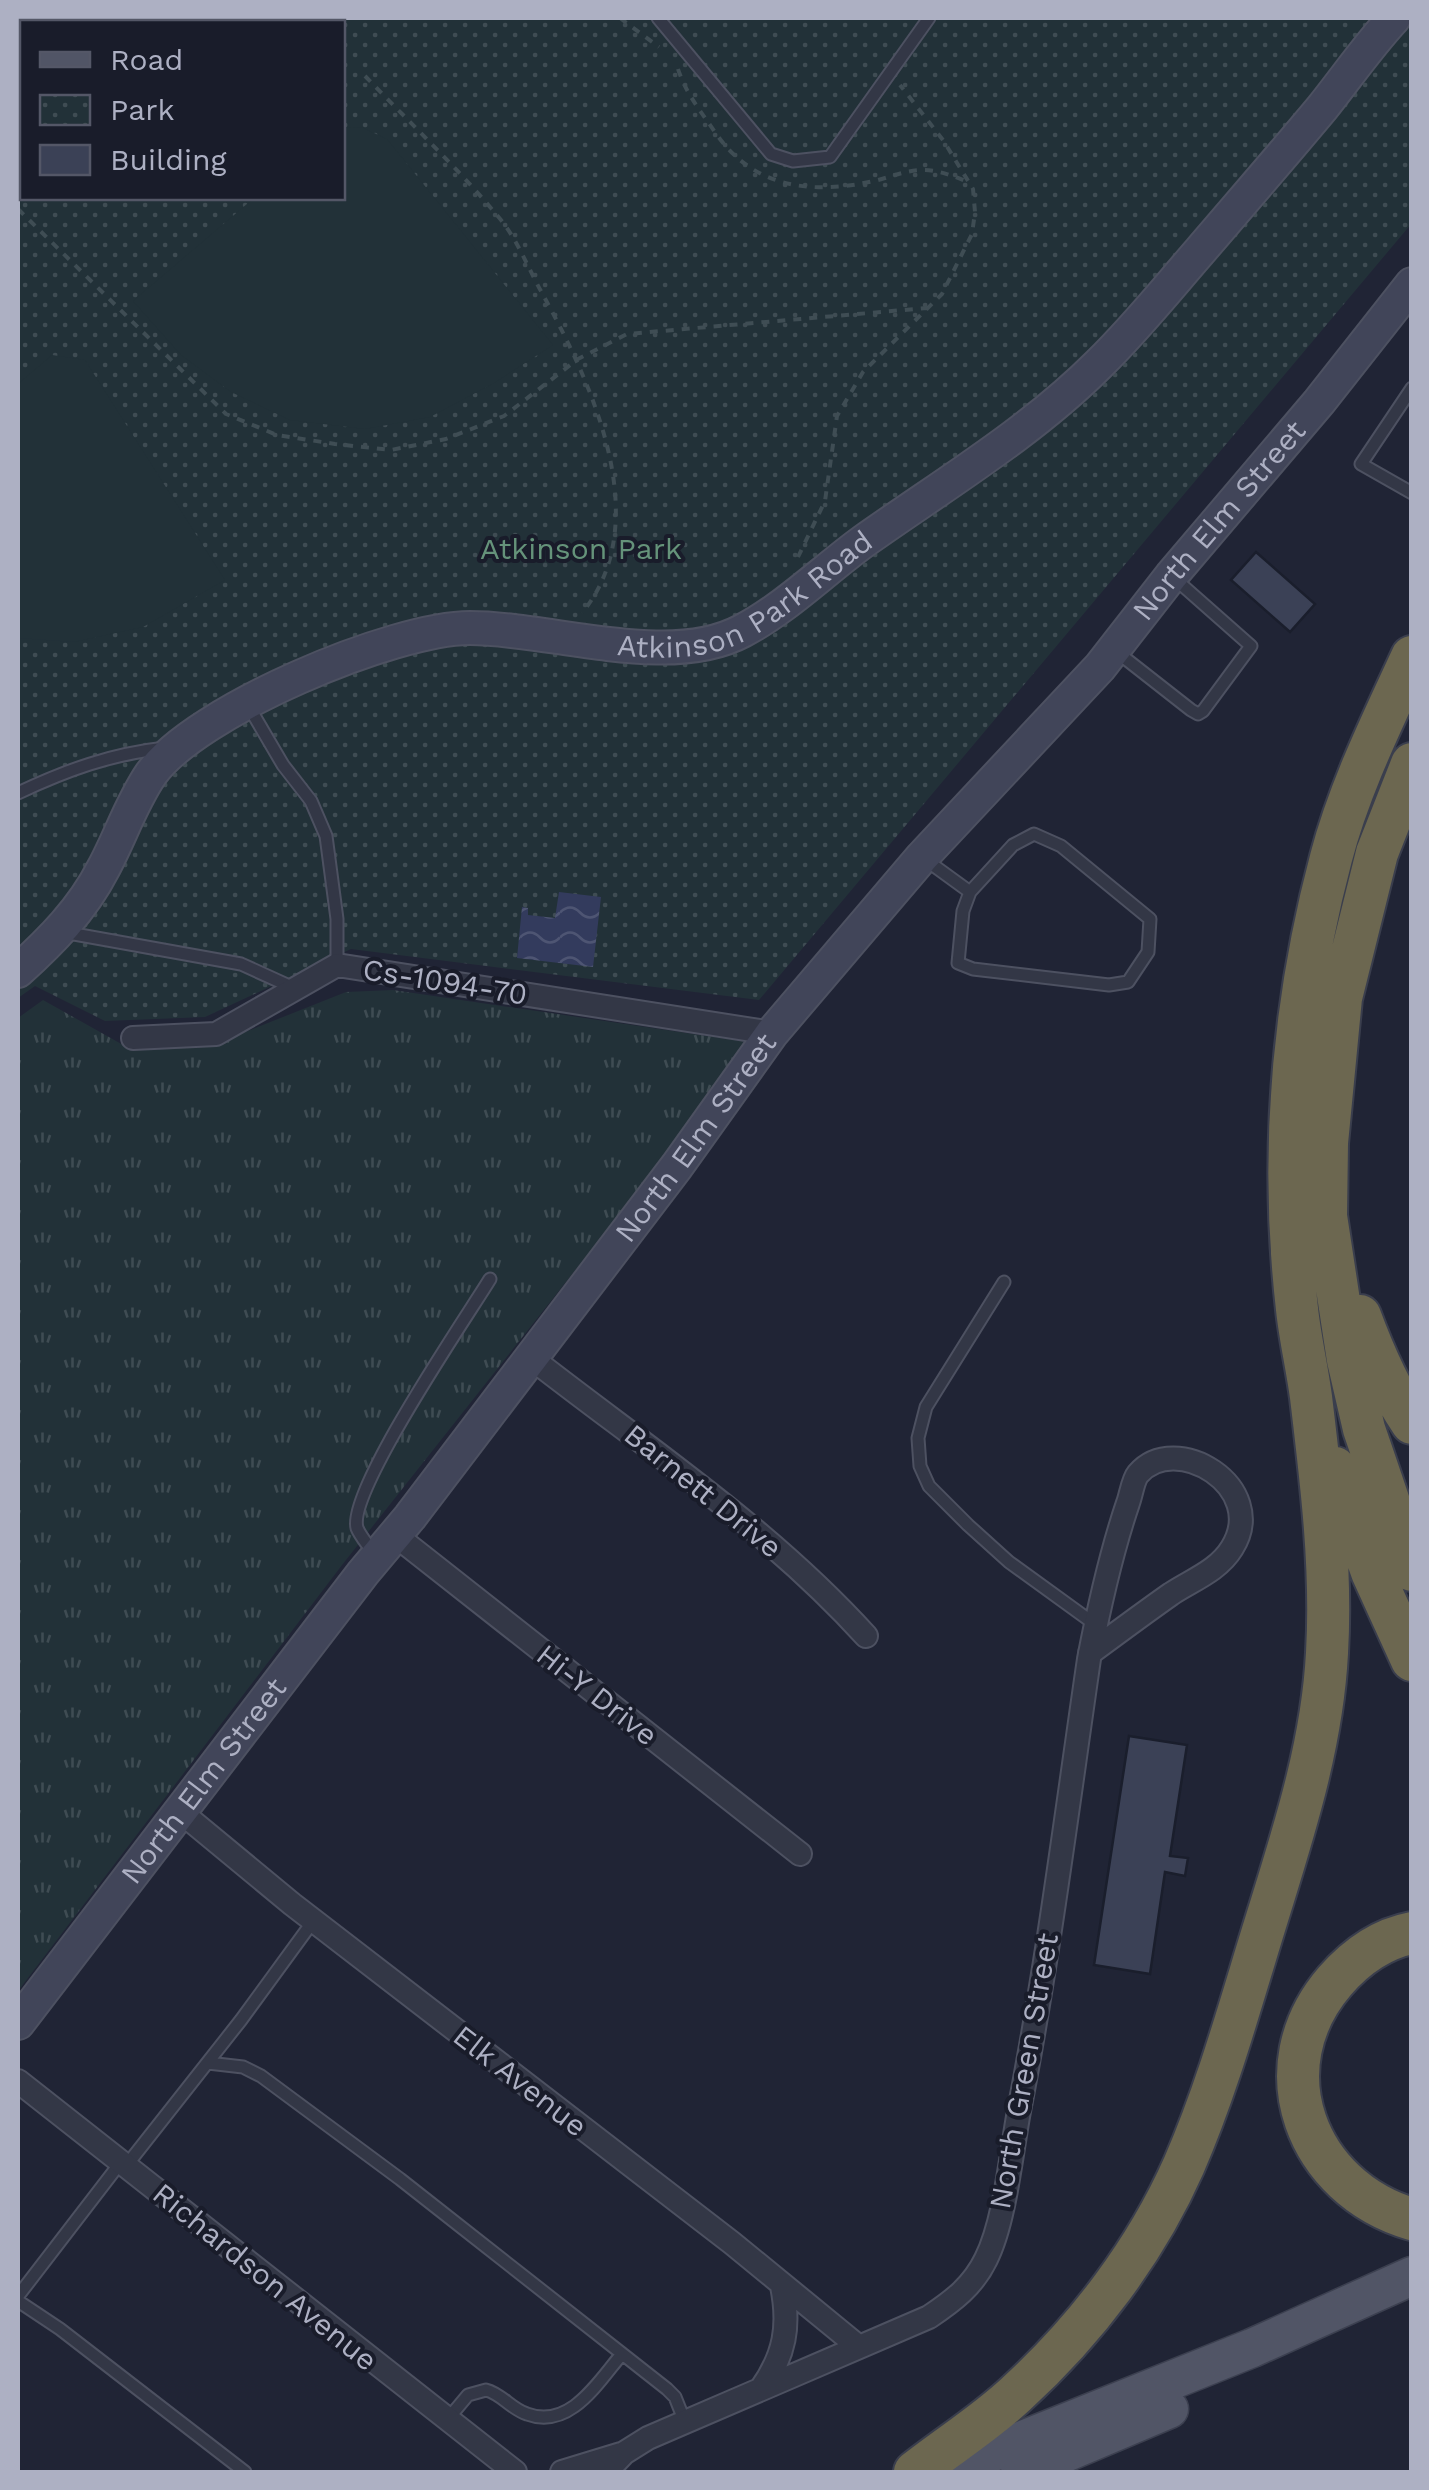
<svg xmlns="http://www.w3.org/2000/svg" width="1429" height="2490" font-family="'Work Sans',sans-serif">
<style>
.grass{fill:url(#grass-tufts)}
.park{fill:url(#park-dots)}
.pitch{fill:#223138}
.water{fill:url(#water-waves)}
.building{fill:#3b4156;stroke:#1a1e2c;stroke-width:2.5}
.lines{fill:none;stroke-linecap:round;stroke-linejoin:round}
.lane-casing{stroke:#4d5161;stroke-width:15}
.street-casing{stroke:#4d5161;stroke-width:26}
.secondary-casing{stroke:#4d5161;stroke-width:36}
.primary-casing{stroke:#3c4050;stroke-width:41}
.highway-casing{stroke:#3a3e4d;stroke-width:46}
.path{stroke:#3f4d54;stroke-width:4;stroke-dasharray:8 8;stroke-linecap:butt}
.lane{stroke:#333746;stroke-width:11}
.street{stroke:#333746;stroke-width:22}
.secondary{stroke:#414559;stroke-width:32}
.primary{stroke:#515566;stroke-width:38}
.highway{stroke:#6c6750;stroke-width:42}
.labels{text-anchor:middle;stroke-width:8;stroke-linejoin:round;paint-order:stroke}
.street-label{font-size:30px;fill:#adb0c3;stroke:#191c2a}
.park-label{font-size:30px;fill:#65937a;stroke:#191c2a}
</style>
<defs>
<pattern id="grass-tufts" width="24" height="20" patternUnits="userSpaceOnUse" patternTransform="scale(2.5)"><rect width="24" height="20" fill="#223138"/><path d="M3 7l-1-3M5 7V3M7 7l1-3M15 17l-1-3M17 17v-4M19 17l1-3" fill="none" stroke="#3f4c53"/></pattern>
<pattern id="park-dots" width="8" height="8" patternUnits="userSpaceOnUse" patternTransform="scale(2.5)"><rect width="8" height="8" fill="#223138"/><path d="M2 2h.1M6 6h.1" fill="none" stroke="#3f4c53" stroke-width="1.8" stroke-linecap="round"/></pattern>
<pattern id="water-waves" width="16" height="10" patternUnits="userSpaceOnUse" patternTransform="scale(2.5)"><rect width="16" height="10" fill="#333b5d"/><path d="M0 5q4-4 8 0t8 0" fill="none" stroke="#4e5573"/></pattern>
</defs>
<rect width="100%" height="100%" fill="#202435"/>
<path class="grass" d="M393 990 755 1043 342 1565 18 1991V1018L43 1000 132 1050 215 1044 346 992Z"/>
<path class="park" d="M95 18H1411L1412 223 759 1000 351 949 205 1017 105 1021 35 986 18 998V139L22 132V198H342V22H92Z"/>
<path class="pitch" d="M361 127 387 139 553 345 494 383 430 417 365 429 290 420 231 392 181 355 133 301 254 198H342L343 128Z
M52 355 85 360 225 580 143 627 74 642 18 638V384Z"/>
<path class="water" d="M559 892 601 897 593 967 517 958 522 907 528 908V915L555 918Z"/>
<path class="building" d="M1256 552 1315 604 1290 632 1231 580Z
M1129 1736 1187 1745 1170 1856 1188 1858 1185 1876 1165 1872 1150 1974 1094 1965Z"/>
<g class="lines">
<g class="lane-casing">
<path id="lane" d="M658 18 771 154 793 161 830 157 929 18
M1412 388 1361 464 1412 493
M1117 652 1191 710 1198 714 1203 711 1251 646 1174 578
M249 707 283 765 311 801 326 836 337 919V965
M18 793C67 770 111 754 165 748
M926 860 970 892 963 911 958 963 973 969 1109 985 1128 982 1148 952 1150 919 1061 846 1034 834 1013 845 970 892
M63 932 241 964 296 989
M1004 1282 926 1407 918 1438 920 1466 929 1486 968 1525 1009 1562 1096 1625
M374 1554C369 1546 360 1536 357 1528 347 1492 466 1318 490 1279
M208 2063 243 2067 261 2076 400 2179 667 2389 675 2397 685 2422
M126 2166 241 2020 314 1920
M18 2296 121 2162
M18 2301 60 2329 245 2472
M447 2420 468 2395 486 2390C502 2394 511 2409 527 2414 570 2430 598 2382 622 2354"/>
</g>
<g class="street-casing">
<path id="street" d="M133 1038 216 1034 337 965 772 1033
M530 1357C645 1447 767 1527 866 1636
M395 1535 800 1854
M182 1813 292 1904 732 2243 859 2347
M18 2081 515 2472
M761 2389C785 2355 790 2326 782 2286
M562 2472 621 2454
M606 2472 624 2453 648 2438 929 2317C953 2301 973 2286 986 2259 1005 2221 1011 2154 1019 2111 1048 1961 1067 1810 1089 1659 1099 1607 1111 1553 1128 1503 1131 1495 1133 1480 1138 1474 1175 1430 1270 1487 1232 1548 1218 1571 1192 1580 1171 1594 1144 1613 1117 1633 1090 1653"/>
</g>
<g class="secondary-casing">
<g id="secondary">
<path id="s1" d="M18 971C51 941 82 910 103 869 120 838 131 803 151 774 196 711 393 628 470 628 551 628 669 670 742 631 786 608 824 570 864 541 943 485 1030 433 1099 364 1135 329 1167 289 1200 251 1241 203 1282 156 1322 108 1346 78 1368 46 1394 18"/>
<path id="s2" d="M18 2023 363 1573 410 1517 677 1166 772 1033 922 857 1100 667 1171 576 1319 402 1412 284"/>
</g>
</g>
<g class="primary-casing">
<path id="primary" d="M943 2472 1252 2348 1412 2276
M1020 2472 1169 2409"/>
</g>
<g class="highway-casing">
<path id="highway" d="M1412 764 1377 853 1341 998 1327 1143 1326 1216 1348 1360 1364 1429 1412 1570
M1360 1316C1374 1354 1389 1389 1412 1423
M1335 1468 1372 1572 1412 1660
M1412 1933C1381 1939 1355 1958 1335 1981 1260 2068 1306 2188 1412 2219
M915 2472C948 2446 985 2423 1016 2394 1086 2330 1146 2251 1184 2165 1217 2089 1239 2009 1263 1931 1291 1840 1322 1749 1327 1653 1332 1568 1321 1480 1311 1397 1307 1367 1300 1338 1297 1309 1280 1158 1292 1005 1331 858 1349 789 1382 722 1412 657"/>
</g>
<path class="path" d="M620 18 659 47
M678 69C686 94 702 113 717 135 756 190 816 195 878 180 893 176 907 170 923 170 939 170 953 176 968 182
M365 76C410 123 459 169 501 220 518 241 529 270 542 293 591 382 657 521 582 613
M18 209 226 414 277 435 335 444 391 450 446 439 504 416 578 359 627 334 927 308
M798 557 825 501 837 416 863 372 942 294 972 234 975 212 973 189 943 140 900 85"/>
<use href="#lane" class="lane"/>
<use href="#street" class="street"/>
<use href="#secondary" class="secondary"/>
<use href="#primary" class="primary"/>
<use href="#highway" class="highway"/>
</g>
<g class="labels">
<g class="street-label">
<text dy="10" stroke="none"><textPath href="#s2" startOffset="1925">North Elm Street</textPath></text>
<text dy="10" stroke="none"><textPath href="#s1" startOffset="888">Atkinson Park Road</textPath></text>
<text transform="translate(445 982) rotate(9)" y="10">Cs-1094-70</text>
<text dy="10" stroke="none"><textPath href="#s2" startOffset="1115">North Elm Street</textPath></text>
<text transform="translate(703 1491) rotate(39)" y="10">Barnett Drive</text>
<text transform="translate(597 1695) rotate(38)" y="10">Hi-Y Drive</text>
<text dy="10" stroke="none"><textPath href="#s2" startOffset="305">North Elm Street</textPath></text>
<text transform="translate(1024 2071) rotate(-80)" y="10">North Green Street</text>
<text transform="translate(520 2081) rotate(38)" y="10">Elk Avenue</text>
<text transform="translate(265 2277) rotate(39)" y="10">Richardson Avenue</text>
</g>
<g class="park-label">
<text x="581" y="559">Atkinson Park</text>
</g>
</g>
<rect width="1429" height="2490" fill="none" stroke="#adb0c3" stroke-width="40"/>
<rect x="20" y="20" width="325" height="180" fill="#191c2a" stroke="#545767" stroke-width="2.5"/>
<rect x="40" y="52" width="50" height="15" fill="#515566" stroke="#545767" stroke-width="2.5"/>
<text x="110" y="70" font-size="30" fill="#adb0c3">Road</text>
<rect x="40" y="95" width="50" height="30" fill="url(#park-dots)" stroke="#545767" stroke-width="2.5"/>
<text x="110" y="120" font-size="30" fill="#adb0c3">Park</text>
<rect x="40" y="145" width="50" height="30" fill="#3b4156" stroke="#545767" stroke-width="2.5"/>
<text x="110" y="170" font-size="30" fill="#adb0c3">Building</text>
</svg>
